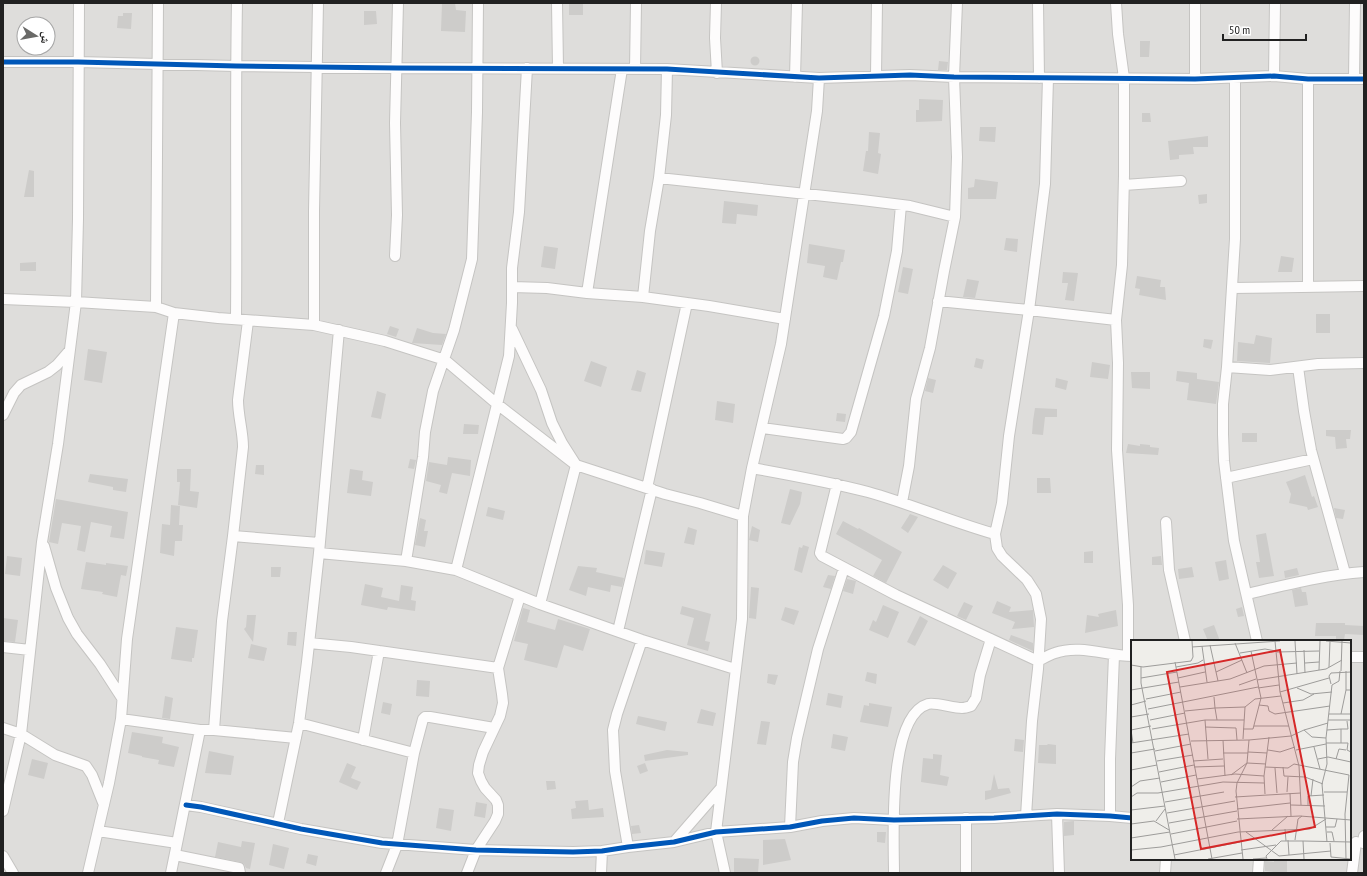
<svg xmlns="http://www.w3.org/2000/svg" width="1367" height="876" font-family="'PT Sans Narrow','Noto Naskh Arabic',sans-serif">
<style>
.residential{fill:#dedddb;fill-rule:evenodd}
.building{fill:#cdccca}
.lines{fill:none;stroke-linecap:round;stroke-linejoin:round}
.minor-casing{stroke:#c5c4c2;stroke-width:12}
.minor{stroke:#fdfcfc;stroke-width:10}
.cycleway-casing{stroke:#fff;stroke-width:8}
.cycleway{stroke:#0057b8;stroke-width:5}
.inset-road{fill:none;stroke:#9d9c9a;stroke-width:1}
.view{fill:#d62828;fill-opacity:0.15;stroke:#d62828;stroke-width:2}
.inset-edge{fill:none;stroke:#212121;stroke-width:2}
</style>
<rect width="100%" height="100%" fill="#efeeea"/>
<path class="residential" d="M3 3H1364V873H3ZM24 24H48V48H24ZM1132 641H1350V859H1132Z"/>
<path class="building" d="M455 3 456 10 466 11 465 32 441 31 442 4Z
M569 3H583V15H569Z
M364 11H376L377 24 364 25Z
M123 13H132L131 29 117 28 118 16H123Z
M1140 41H1150L1149 57H1140Z
M750.5 61a4.5 4.5 0 1 1 9 0a4.5 4.5 0 1 1-9 0Z
M939 61 948 62 947 70H938Z
M919 99 943 100 942 121 916 122V110H919Z
M1142 113H1150L1151 122H1142Z
M980 127H996L995 142 979 141Z
M869 132 880 133 878 153 881 154 878 174 863 171 866 151H868Z
M1208 136V147H1193L1194 154 1179 155V159L1170 160 1168 141Z
M29 170 34 171V197H24Z
M975 179 998 182 996 199H968V188L974 187Z
M1207 194V203L1199 204 1198 195Z
M724 201 758 205 757 216 737 214 736 224 722 223Z
M1006 238 1018 239 1017 252 1004 250Z
M809 244 845 250 843 262H841L837 280 823 277 825 266 807 263Z
M544 246 558 248 555 269 541 267Z
M1281 256 1294 258 1292 272H1278Z
M36 262V271H20V263Z
M903 267 913 269 908 294 898 292Z
M1063 272 1078 273 1074 301 1065 300 1068 283H1062Z
M1137 276 1161 280 1160 287H1165L1166 300 1139 295 1140 289 1135 288Z
M967 279 979 281 975 298 963 297Z
M1316 314H1330V333H1316Z
M390 326 399 329 396 337 387 334Z
M417 328 433 333 446 334 442 345 412 343Z
M1256 335 1272 338 1270 363 1237 361 1238 342 1254 344Z
M1204 339 1213 340 1211 349 1203 347Z
M88 349 107 352 102 383 84 380Z
M976 358 984 360 982 369 974 367Z
M591 361 607 367 601 387 584 381Z
M1092 362 1110 365 1108 379 1090 377Z
M637 370 646 373 641 392 631 390Z
M1177 371 1197 373V379L1219 382 1216 404 1187 400 1189 383 1176 381Z
M1131 372H1150V389L1132 388Z
M928 378 936 380 933 393 925 391Z
M1056 378 1068 381 1066 390 1055 387Z
M377 391 386 394 381 419 371 417Z
M717 401 735 404 733 423 715 420Z
M1035 408 1057 409V417H1045L1043 435 1032 434 1033 421Z
M837 413 846 414 845 422 836 421Z
M464 424 479 425 478 434H463Z
M1326 430H1351L1350 439H1346L1347 448 1336 449 1335 437 1326 436Z
M1242 433H1257V442H1242Z
M1128 444 1140 446V444L1150 445V447L1159 448 1158 455 1126 453Z
M448 457 471 460 470 476 452 473 447 494 439 492 441 485 426 481 429 462 447 465Z
M410 459 416 460 414 469 408 468Z
M256 465H264V475L255 474Z
M177 469H191L190 491 199 492 197 508 178 505 180 482H177Z
M350 469 363 471 362 480 373 482 371 496 347 493Z
M90 474 128 479 126 492 113 490V487L88 482Z
M1305 475 1312 497 1314 496 1318 507 1308 510 1307 507 1289 503 1291 494 1286 482Z
M1037 478H1050L1051 493H1037Z
M790 489 802 492 800 504 790 525 781 523Z
M56 499 128 512 124 539 110 537 112 526 91 522 85 552 77 550 81 526 62 523 58 544 49 542Z
M171 505 180 506 179 525H183L182 541H175L174 556 160 553 162 524 170 525Z
M488 507 505 511 503 520 486 516Z
M1334 508 1345 510 1343 519 1336 518Z
M910 514 918 517 908 533 901 528Z
M420 518 426 520 424 531H428L425 547 415 545Z
M843 521 858 529 859 528 902 552 886 583 873 576 882 560 836 534Z
M752 526 760 530 758 542 749 540Z
M688 527 697 530 694 545 684 543Z
M1266 533 1274 576 1259 578 1256 562H1260L1256 535Z
M803 545 809 547 802 573 794 570 799 547 802 548Z
M646 550 665 553 662 567 644 564Z
M1093 551V563H1084V552Z
M7 556 22 558 20 576 5 574Z
M1161 556 1162 565H1152V557Z
M1226 560 1229 579 1219 581 1215 562Z
M86 562 106 565V563L128 566 126 576 121 575 117 597 102 594 103 592 81 589Z
M943 565 957 573 948 589 933 580Z
M578 566 597 568 596 572 624 578 622 587 611 585 610 592 588 587 586 596 569 590Z
M271 567H281L280 577H271Z
M1192 567 1194 577 1179 579 1178 569Z
M1297 568 1299 575 1285 578 1284 571Z
M828 575 835 576 831 589 823 587Z
M847 579 856 581 853 594 843 591Z
M365 584 383 588 381 597 399 601 401 585 413 587 411 600 416 601 415 611 388 607 387 610 361 605Z
M751 587 759 588 756 619 749 618Z
M1301 588 1302 592H1306L1308 605 1295 607 1292 590Z
M997 601 1011 607 1009 612 1033 610 1034 627 1012 629 1015 622 992 613Z
M964 602 973 606 966 620 957 616Z
M883 605 899 612 888 638 869 630 873 620 876 622Z
M682 606 711 614 705 641 710 642 708 651 687 645 694 618 680 614Z
M785 607 799 611 794 625 781 620Z
M1242 607 1244 616 1238 617 1236 609Z
M523 608 530 610 527 622 555 630 558 619 590 629 583 651 564 645 557 668 524 660 528 644 514 641Z
M1116 610 1118 626 1085 633 1087 615 1099 617 1098 614Z
M247 615H256L253 642 244 629 246 627Z
M920 616 928 621 915 646 907 642Z
M3 618 18 620 15 642 3 641Z
M1316 623H1345V625L1364 626V635L1345 634 1344 640 1336 639V636H1315Z
M1214 625 1220 641H1208L1203 629Z
M176 627 198 630 194 658H192V662L171 659Z
M288 632H297L296 646 287 645Z
M1011 635 1033 643V651L1009 640Z
M251 644 267 648 264 661 248 658Z
M867 672 877 674 876 684 865 681Z
M768 674 778 675 775 685 767 683Z
M417 680 430 681 429 697 416 696Z
M828 693 843 696 841 708 826 705Z
M165 696 173 698 170 719 162 718Z
M383 702 392 704 390 715 381 713Z
M869 703 892 707 888 727 860 722 864 705 869 706Z
M701 709 716 713 713 726 697 723Z
M638 716 667 722 665 731 636 724Z
M761 721 770 722 766 745 757 744Z
M132 732 163 737 162 743 179 747 174 767 158 764 159 760 142 757V756L128 753Z
M833 734 848 737 845 751 831 748Z
M1015 739 1024 740 1023 752 1014 751Z
M1048 744 1056 745V764L1038 763 1039 745H1047Z
M667 750 688 752V755L645 761 644 755Z
M209 751 234 756 231 775 205 773Z
M933 754 942 755 940 775 949 777 947 786 921 782 923 758 933 759Z
M32 759 48 763 44 779 28 775Z
M347 763 356 767 351 778 361 782 357 790 339 782Z
M645 763 648 771 640 774 637 766Z
M994 774 998 789 1009 788 1011 793 985 800V791L991 790Z
M546 781H555L556 789 547 790Z
M588 800 589 810 603 808 604 817 572 819 571 809 576 808 575 801Z
M476 802 487 804 485 818 474 816Z
M439 808 454 810 451 831 436 828Z
M1074 821V835L1064 836V822Z
M639 825 641 833 632 834 631 826Z
M877 832H886L885 843 877 842Z
M785 839 791 860 763 865V840Z
M242 841 255 843 250 869 246 868 244 864 240 862 215 857 218 842 241 847Z
M273 844 289 848 284 869 269 865Z
M308 854 318 856 316 866 306 863Z
M734 858 759 859 758 873H734Z
M1274 859H1287V873H1274V872L1265 871V861L1274 862Z"/>
<g class="lines">
<g class="minor-casing">
<path id="minor" d="M557 3 558 68
M716 3 715 38 717 73
M1038 3 1039 78
M1116 3 1118 34 1124 78V175L1122 265 1116 320 1118 363 1117 450 1128 605V656
M3 62H78L236 66 397 68 667 69 819 78 910 75 954 77 1195 79 1274 76 1308 79H1364
M635 69 636 3
M876 75 877 3
M1274 76 1275 3
M795 77 797 3
M1048 78 1045 184 1029 310 1116 320
M1235 78V239L1227 367 1223 404V434L1224 461 1234 541 1257 641
M1195 79V3
M1354 79 1355 3
M659 178 862 200 910 206 955 217
M1124 185 1181 181
M395 256 397 215 395 123 398 3
M1308 286V79
M512 287 547 288 587 293 643 297 709 306 785 319
M1232 288 1364 286
M587 293 622 69
M643 297 650 231 659 178 666 115 667 69
M3 299 76 302 156 307 174 313 218 318 314 325 385 341 445 360 497 404 576 465 665 494 700 503 743 516
M938 301 1029 310 1009 436 1002 503 995 534 997 548 1002 556 1027 580 1036 594 1041 619 1038 669 1032 721 1026 816
M156 307 158 3
M236 319C237 214 235 109 237 3
M314 325V211L318 3
M512 329 541 390 552 423 562 443 576 465 540 604
M1227 367 1270 370 1318 364 1364 363
M1298 367 1304 411 1311 450 1345 573
M3 415 14 393 21 385 48 372 57 365 70 350
M762 428 843 439 846 438 851 432 884 316 897 251 901 205
M752 468C791 475 830 482 868 492 911 504 952 522 995 534
M1226 478 1313 459
M837 484 820 553 822 556 896 595 1038 661C1044 658 1049 655 1055 653 1080 644 1107 656 1132 656
M647 488 687 303
M902 502 909 466 916 399 930 348 944 271 955 217 957 157 954 77 957 3
M1166 522 1169 570 1185 641
M233 536 319 543
M44 546 56 588 68 618 77 634 100 664 122 698
M319 553 406 561 456 570 540 604 642 640 735 669
M406 561 423 457 425 432 433 391 454 330 472 259 477 112 478 3
M456 570 509 356 512 303V268L519 212 527 68
M1247 594C1286 585 1324 575 1364 572
M618 631 652 489
M309 643 351 647 498 668
M3 647 30 650
M1350 657H1364
M121 719 200 730H214L296 738
M299 723 414 753
M3 728 21 734 55 755 86 766 92 775 104 805
M214 730 222 621 233 536 243 447C243 431 238 416 238 400L248 321
M363 740 379 651
M186 805 201 807 301 829 382 843 476 850 573 852 602 851 628 847 674 842 716 832 790 827 822 821 854 818 894 820 994 818 1057 814 1110 816 1132 818
M3 811 21 734 42 542 58 444 76 302 78 219 79 3
M1057 814 1059 873
M1110 816V759L1114 655
M278 823 299 723 307 662 319 553 339 330
M790 827 793 762 797 738 818 649 844 568
M98 831 177 843
M674 842 721 788
M1363 843 1364 836
M628 847 615 771 613 730 617 714 642 640
M175 855 239 868 240 873
M3 856 13 873
M88 873 109 783 121 719 127 639 174 313
M171 873 200 730
M386 873 397 845 414 753 423 719 425 717H430L494 728
M467 873 476 850 495 821 498 814V805L496 800 485 788 481 781 478 773 479 765 483 752 500 716 503 703 502 694 498 668 520 596
M601 873 602 851
M725 873 716 832 742 619 743 516 752 468 781 344 817 111 819 78
M894 873C894 838 887 716 928 704 935 702 953 708 962 708 964 708 968 707 971 706L976 698 980 675 991 639
M966 873V818
M1165 873 1166 859
M1258 873 1259 859
M1352 873 1356 842"/>
</g>
<use href="#minor" class="minor"/>
<g class="cycleway-casing">
<path id="cycleway" d="M3 62H78L236 66 397 68 667 69 819 78 910 75 954 77 1195 79 1274 76 1308 79H1364
M186 805 201 807 301 829 382 843 476 850 573 852 602 851 628 847 674 842 716 832 790 827 822 821 854 818 894 820 994 818 1057 814 1110 816 1132 818"/>
</g>
<use href="#cycleway" class="cycleway"/>
</g>
<g transform="translate(1131 640)">
<rect width="220" height="220" fill="#efeeea"/>
<path class="inset-road" d="M144 1 149 52 168 126 170 165M164 1 166 34M195 1 220 3M104 3 116 33M79 5 87 41M71 6 76 42M61 7 149 1M173 10 174 33M146 12 188 11M109 13 134 9 145 11M44 22 81 219M174 23 188 22M0 25 12 27 60 21 62 17 61 1M10 27V43L44 219M45 27 67 23 72 20M198 27 199 1M188 30 189 1M210 31 211 1M215 31V50M85 32 111 20M10 38 46 32M47 38 74 32M126 40 195 29 211 20M200 44 198 36 200 33 220 32M108 45 125 39M49 47 99 39 133 26 166 23M127 48 148 45M166 48 180 54 201 52M0 50 48 42M149 52 198 38M15 59 50 52M152 63 172 60 183 54M0 65 15 61M128 65 137 66 138 71 144 74 199 66M17 69 127 47M54 71 84 68 83 57M198 74H220M210 74 215 50H220M0 77 18 74M19 80 54 73M74 80 77 119M86 80 84 68 114 67 124 59 150 56M197 80H220M123 86H158M74 87 105 88 106 100M21 89 74 80H113M112 89H122L130 58 120 11M210 89H217L216 81M0 90 20 86M0 90 2 103M173 90 197 83M196 90 210 89V103M112 99 114 67M92 100 94 136M60 101 118 100 160 96 173 90 181 97 195 98M0 103 58 94M195 103H217L216 110 220 112M183 107 189 129M137 110 149 112 164 107M165 110 195 104M24 111 60 104M117 112 136 113M0 113 24 109M92 113H117M187 119 197 117 220 122M205 119 208 109 215 110M26 121 62 115M62 121 92 119M63 127 93 126M134 127 157 128 163 124 218 135 214 174 215 219M152 127 153 136 174 137 192 144M144 128 146 153M0 130 26 125M28 132 63 125M100 135 116 123 135 124M66 139 104 134 133 136M30 142 65 135M0 147 9 141 29 138M156 152 157 137M193 152H216M159 153 160 176M134 154 133 136 138 97M180 156 182 139M0 157 6 153H27L92 142 133 143M104 157 170 153M34 162 93 152M160 165 194 166M177 165V156L193 155M106 169 159 163M0 170 34 166M36 173 104 161M106 179 169 176 220 180M25 181 34 169M38 183 106 171M0 184 23 181 38 190M195 187H204L206 179M154 189 155 201M141 190 157 176M115 192 148 216 200 211M196 192H201L203 201M40 194 106 181M0 198 39 192M157 200 158 215M164 200 167 179 171 176M196 202 191 144 196 124 195 98 201 45 208 41 209 31M199 203 200 217 220 219M0 210 30 207 107 192 179 189 195 179M110 210 145 205M43 215 109 202M77 219 111 213M112 219 105 151 106 143 116 123 118 100M122 219 135 218M136 219 135 216 150 201H172M173 219 172 201 220 202"/>
<path class="view" d="M149 10 184 187 70 209 36 32Z"/>
<rect width="220" height="220" class="inset-edge"/>
</g>
<rect width="1367" height="876" fill="none" stroke="#212121" stroke-width="8"/>
<g transform="translate(36 36) rotate(101)"><circle r="19" fill="#ffffff" stroke="#a6a6a6"/>
<path d="M0-3L7 15L0 10L-7 15Z" fill="#696967"/>
<text y="-6" font-size="11" font-weight="bold" text-anchor="middle" fill="#212121">ش</text>
</g>
<path d="M1223 34v6h83v-6" fill="none" stroke="#212121" stroke-width="2"/>
<text x="1229" y="34" font-size="12" fill="#212121" stroke="#ffffff" stroke-width="3" paint-order="stroke">50 m</text>
</svg>
